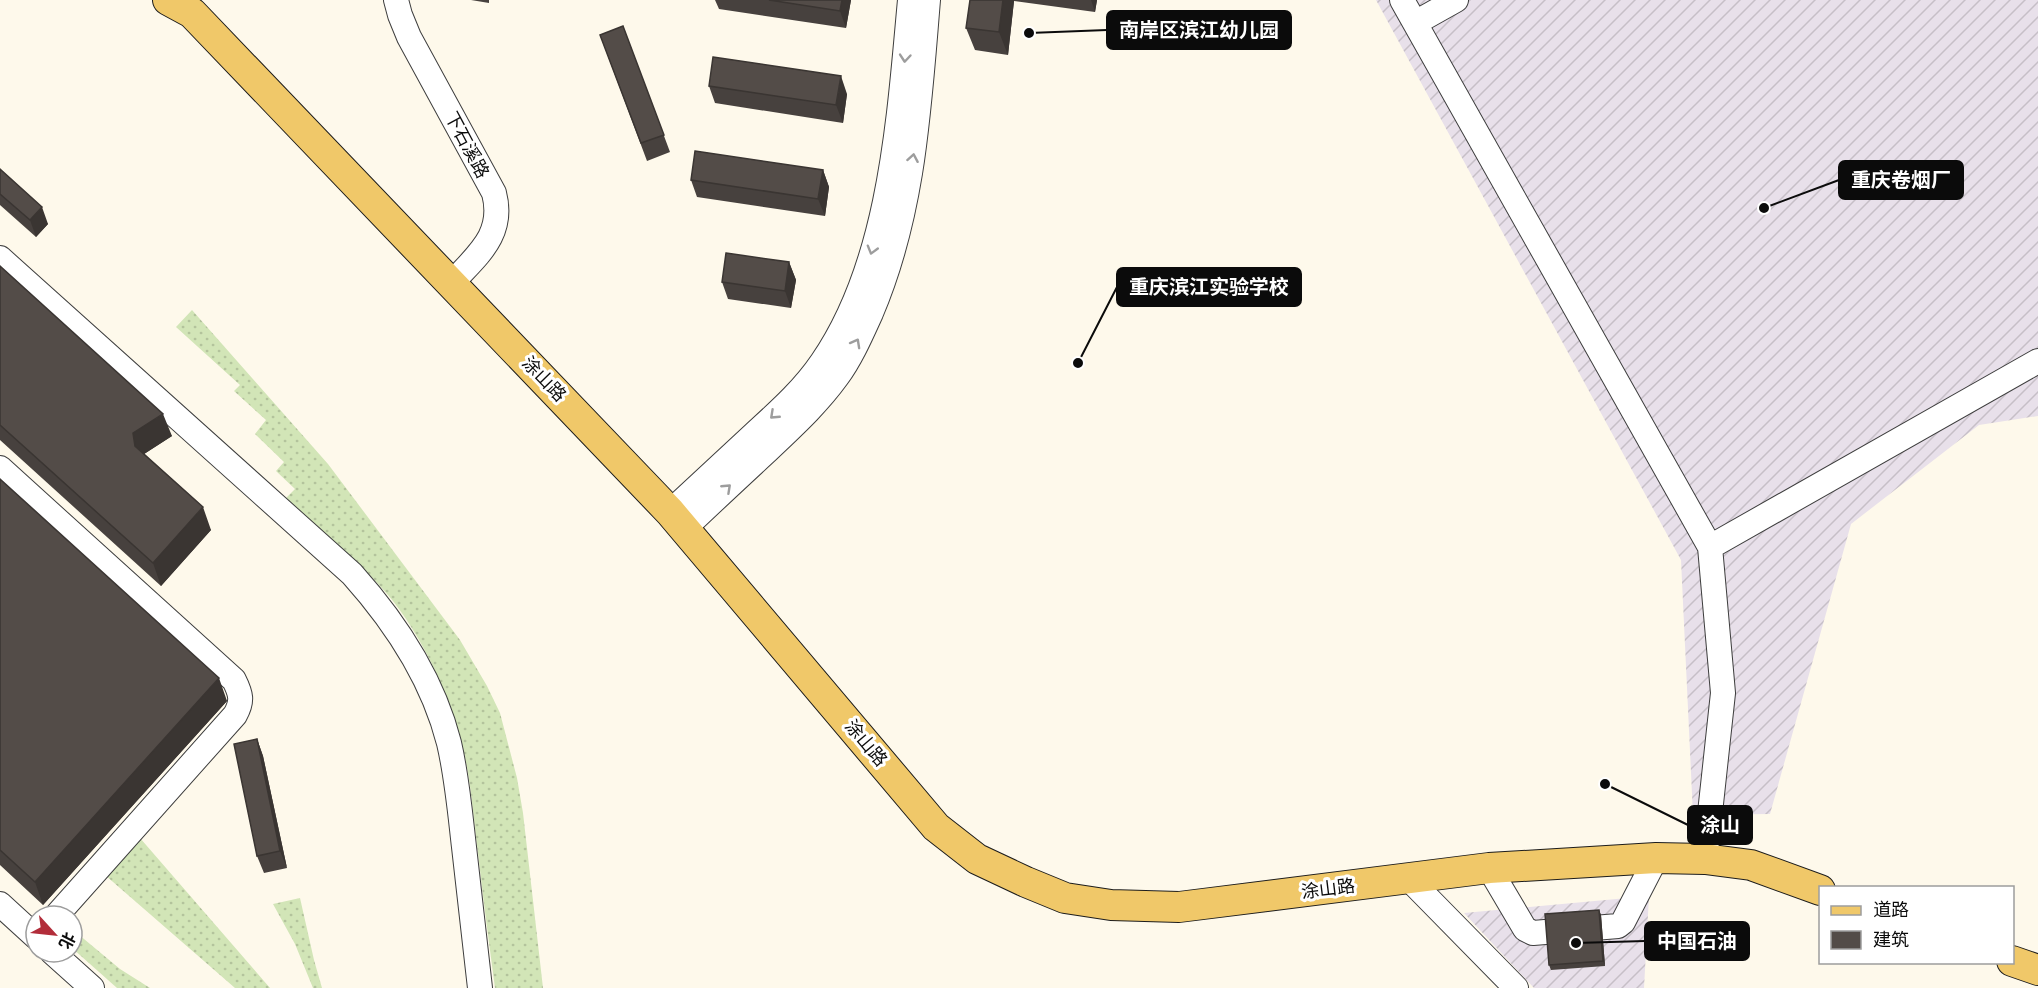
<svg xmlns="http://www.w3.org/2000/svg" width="2038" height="988" font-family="'Source Serif 4','Noto Sans SC',serif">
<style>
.industrial{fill:url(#industrial-furrows)}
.grass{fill:url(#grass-dots)}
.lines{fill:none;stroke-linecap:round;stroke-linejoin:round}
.minor-casing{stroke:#3e3e3e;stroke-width:26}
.major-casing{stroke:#1c1c1c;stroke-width:32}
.minor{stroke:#fff;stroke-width:24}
.major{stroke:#f0c869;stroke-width:30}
.wall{fill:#47413e}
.shaded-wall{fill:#3a3532}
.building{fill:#534c48;stroke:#3a3532;stroke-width:1.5}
.oneway{stroke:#9d9d9d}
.labels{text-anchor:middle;stroke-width:6;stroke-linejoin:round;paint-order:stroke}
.street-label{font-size:18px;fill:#0b0b0b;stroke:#fff}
.leader{fill:none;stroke:#0b0b0b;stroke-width:2}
.callout-dot{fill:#0b0b0b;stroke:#fff;stroke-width:2}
.callout{fill:#0b0b0b;stroke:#0b0b0b;stroke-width:2}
.callout-label{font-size:20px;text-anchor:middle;font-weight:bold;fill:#fff}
</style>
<defs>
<pattern id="industrial-furrows" width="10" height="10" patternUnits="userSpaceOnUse" patternTransform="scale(1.5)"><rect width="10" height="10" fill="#e8e0ea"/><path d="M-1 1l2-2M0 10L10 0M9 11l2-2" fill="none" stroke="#c6bfc7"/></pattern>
<pattern id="grass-dots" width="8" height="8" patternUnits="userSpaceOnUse" patternTransform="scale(1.5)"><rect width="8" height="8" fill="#d2e5b7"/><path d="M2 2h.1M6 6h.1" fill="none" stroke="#b3c39c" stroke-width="1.8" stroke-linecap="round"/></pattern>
</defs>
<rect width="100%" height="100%" fill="#fef9eb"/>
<path class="industrial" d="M1376 0H2038V416L1979 425 1851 524 1770 814 1693 815 1681 560Z
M1649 896 1644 988H1534L1464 913Z"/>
<path class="grass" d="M192 310 328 464 460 640 487 686 500 713 517 778 523 813 543 988H495C489 943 483 898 478 853 473 816 471 777 461 741 448 692 421 634 388 595 358 560 321 530 286 498L295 489 276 471 284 462 255 434 266 420 234 391 240 385 176 327Z
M140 838 270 988H235L105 875Z
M300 898 314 960 322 988H313L295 944 273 904Z
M72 929 120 969 150 988H117L72 948Z"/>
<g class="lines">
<g class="minor-casing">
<path id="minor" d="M396 0 400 15 409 37 494 193C505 235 477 255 452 283
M1402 0 1710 547 2038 361
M1415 23 1456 0
M0 258 352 574C395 622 433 680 449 743 457 777 460 812 464 847 469 894 475 941 480 988
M0 468 234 680C241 694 243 701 235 715L56 916
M670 512C698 486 726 460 754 434 778 412 803 390 822 362 891 262 899 118 910 0
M685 528C711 503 738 478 765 453 790 429 816 406 837 377 851 358 861 335 871 313 914 212 919 107 928 0
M1705 859 1723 693 1710 547
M1489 868 1525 929 1533 933 1618 926 1623 922 1656 858
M1409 879 1516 988
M0 904 36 937
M52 952 92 988"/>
</g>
<g class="major-casing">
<path id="major" d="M168 0 192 13 670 512 936 827 977 859 1026 882 1065 898 1111 905 1179 907 1489 868 1656 858 1705 859 1751 865 1820 890
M2012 961 2038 970"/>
</g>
<use href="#minor" class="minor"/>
<use href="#major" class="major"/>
</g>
<path class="wall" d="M471 0H489V3Z
M715 0H851L846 28 719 9Z
M970 0H1097L1095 12 1014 1 1008 55 975 50 966 28Z
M623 26 670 152 647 161 600 35Z
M709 86 847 94 843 123 715 103Z
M0 169 48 224 36 237 0 205Z
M823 170 829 187 825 216 697 197 691 180Z
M789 262 796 280 791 308 728 299 722 282Z
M0 266 172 436 144 454 211 530 161 586 0 440Z
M0 479 227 701 43 905 0 865Z
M257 739 263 756 287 868 264 873 257 856Z
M1599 910 1601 915 1605 966 1551 970 1549 965Z"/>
<path class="shaded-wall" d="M842 0H851L846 28 840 11Z
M1003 0H1014V1L1008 55 999 32Z
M1091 0H1097L1095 12Z
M841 76 847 94 843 123 836 105Z
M823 170 829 187 825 216 818 199Z
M42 207 48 224 36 237 30 220Z
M789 262 796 280 791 308 785 291Z
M163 414 172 436 141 456 135 446 133 433Z
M203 507 211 530 161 586 153 563Z
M219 678 227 701 43 905 35 882Z
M257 739 263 756 287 868 280 851Z
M1599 910 1601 915 1605 966 1603 961Z"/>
<path class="building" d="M769 0H842L840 11Z
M970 0H1003L999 32 966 28Z
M623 26 664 135 641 143 600 35Z
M713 57 841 76 836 105 709 86Z
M695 151 823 170 818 199 691 180Z
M0 169 42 207 30 220 0 194Z
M726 253 789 262 785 291 722 282Z
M0 266 163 414 133 433 135 446 203 507 153 563 0 425Z
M0 479 219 678 35 882 0 850Z
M257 739 280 851 257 856 234 744Z
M1599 910 1603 961 1549 965 1545 914Z"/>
<defs><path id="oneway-chevron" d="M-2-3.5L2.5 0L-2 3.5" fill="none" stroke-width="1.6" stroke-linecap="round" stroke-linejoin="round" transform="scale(1.5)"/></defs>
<g class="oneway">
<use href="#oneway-chevron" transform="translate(905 58) rotate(95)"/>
<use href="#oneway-chevron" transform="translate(913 158) rotate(-80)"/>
<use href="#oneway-chevron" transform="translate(872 250) rotate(106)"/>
<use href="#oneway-chevron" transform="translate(856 343) rotate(-61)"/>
<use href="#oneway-chevron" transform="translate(774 415) rotate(137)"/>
<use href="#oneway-chevron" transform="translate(727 488) rotate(-43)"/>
</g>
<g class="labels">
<g class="street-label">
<text transform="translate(467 145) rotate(62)" y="6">下石溪路</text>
<text transform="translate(544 379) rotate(46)" y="6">涂山路</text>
<text transform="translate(866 743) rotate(50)" y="6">涂山路</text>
<text transform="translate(1328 889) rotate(-7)" y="6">涂山路</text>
</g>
</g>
<path class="leader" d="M1029 33L1107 30M1764 208L1839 180M1078 363L1117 287M1605 784L1688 825M1576 943L1645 941"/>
<g class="callout-dot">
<circle cx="1029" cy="33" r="6"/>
<circle cx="1764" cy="208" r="6"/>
<circle cx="1078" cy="363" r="6"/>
<circle cx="1605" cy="784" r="6"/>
<circle cx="1576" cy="943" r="6"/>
</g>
<g class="callout">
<rect x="1107" y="11" width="184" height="38" rx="6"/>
<rect x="1839" y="161" width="124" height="38" rx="6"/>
<rect x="1117" y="268" width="184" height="38" rx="6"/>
<rect x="1688" y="806" width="64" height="38" rx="6"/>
<rect x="1645" y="922" width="104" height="38" rx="6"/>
</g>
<g class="callout-label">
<text x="1199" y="37">南岸区滨江幼儿园</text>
<text x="1901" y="187">重庆卷烟厂</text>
<text x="1209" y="294">重庆滨江实验学校</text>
<text x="1720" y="832">涂山</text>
<text x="1697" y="948">中国石油</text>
</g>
<rect x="1819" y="886" width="195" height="78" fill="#ffffff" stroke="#9d9d9d" stroke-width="1.5"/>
<rect x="1831" y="906" width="30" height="9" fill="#f0c869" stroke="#9d9d9d" stroke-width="1.5"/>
<text x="1873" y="916" font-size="18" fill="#0b0b0b">道路</text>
<rect x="1831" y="931" width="30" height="18" fill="#534c48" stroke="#9d9d9d" stroke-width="1.5"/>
<text x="1873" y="946" font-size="18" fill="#0b0b0b">建筑</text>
<g transform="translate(54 934) rotate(117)"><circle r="28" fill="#ffffff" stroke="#9d9d9d" stroke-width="1.5"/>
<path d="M0-4.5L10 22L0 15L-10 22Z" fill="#b22d3a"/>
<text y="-9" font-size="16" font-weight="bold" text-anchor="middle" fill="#0b0b0b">北</text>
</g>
</svg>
